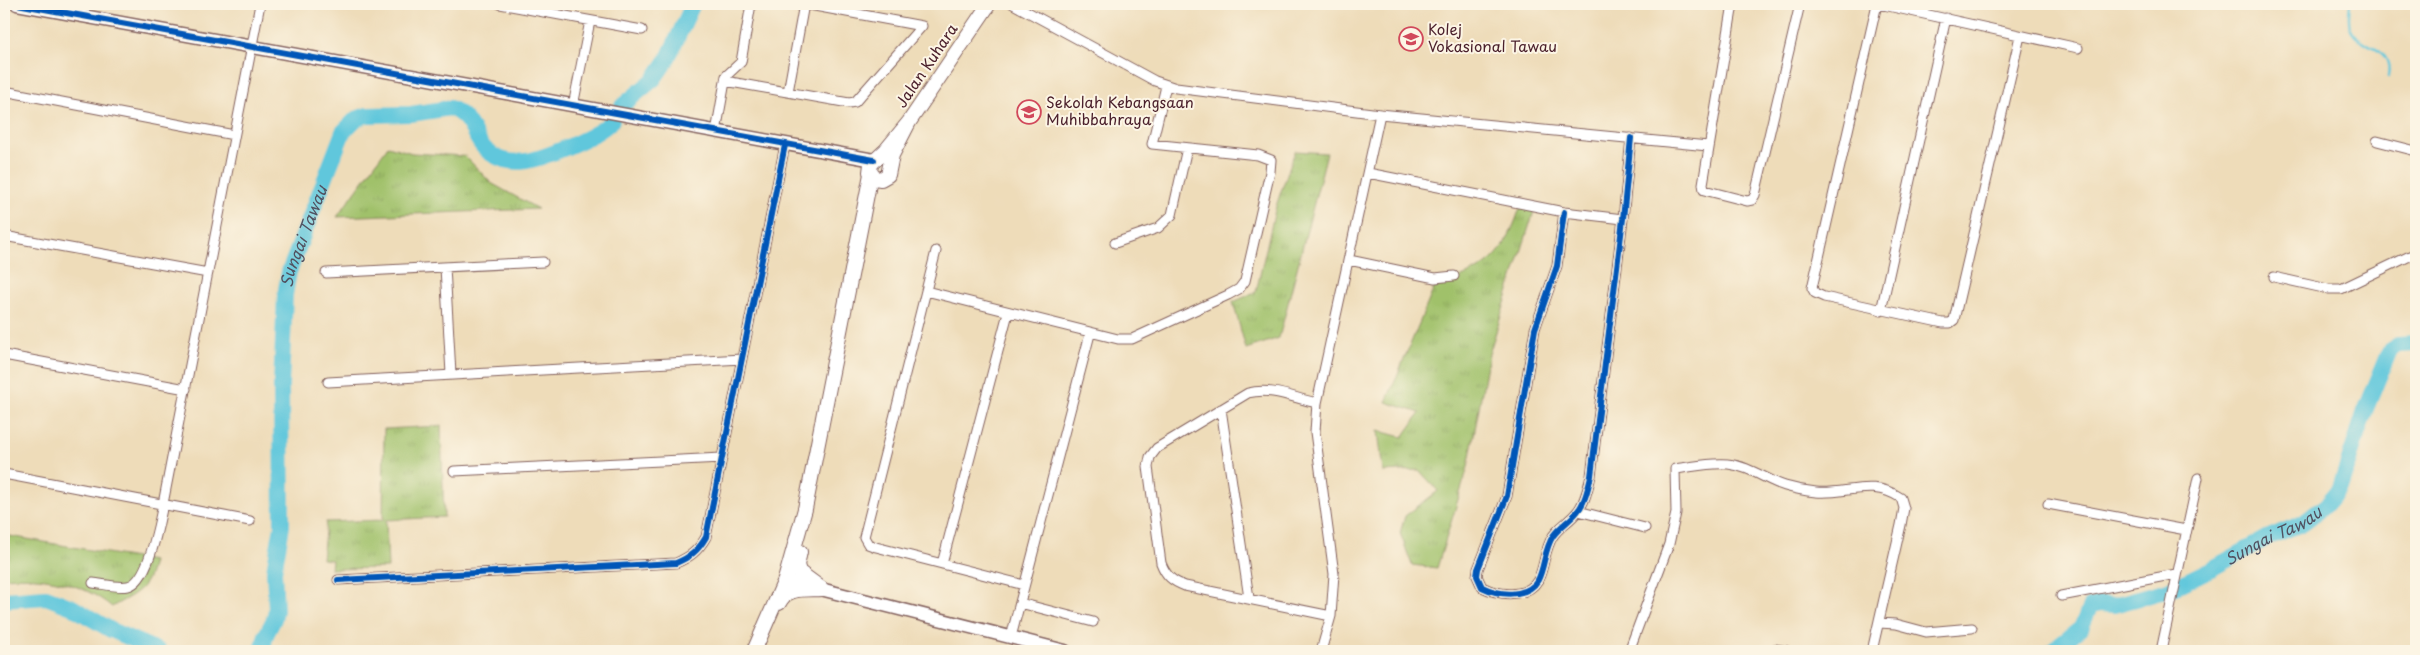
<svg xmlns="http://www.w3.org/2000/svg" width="2420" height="655" font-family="'Playpen Sans',sans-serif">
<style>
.grass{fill:url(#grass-tufts);stroke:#75704a}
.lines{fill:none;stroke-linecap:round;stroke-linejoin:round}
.stream{stroke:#60c7dc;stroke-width:2.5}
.river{stroke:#60c7dc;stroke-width:16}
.street-casing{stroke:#83615d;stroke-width:11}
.secondary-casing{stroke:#83615d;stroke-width:15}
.primary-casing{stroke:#83615d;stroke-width:16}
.street{stroke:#fff;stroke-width:9}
.secondary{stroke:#fff;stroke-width:12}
.primary{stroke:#fff;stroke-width:14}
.cycleway-casing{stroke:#fcf5e5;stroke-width:9}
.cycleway{stroke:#0057b8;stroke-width:6}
.labels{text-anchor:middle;stroke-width:4;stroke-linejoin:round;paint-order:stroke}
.poi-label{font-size:15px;fill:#4a1f2b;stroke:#fcf5e5;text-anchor:start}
.street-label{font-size:15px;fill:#4a1f2b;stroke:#fcf5e5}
.water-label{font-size:16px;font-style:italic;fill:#515160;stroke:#fcf5e5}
</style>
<defs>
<pattern id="grass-tufts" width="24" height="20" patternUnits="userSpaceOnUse" patternTransform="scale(1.25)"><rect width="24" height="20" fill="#a0c16a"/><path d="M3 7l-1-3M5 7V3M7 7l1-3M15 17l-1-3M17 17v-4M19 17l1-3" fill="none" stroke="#8ba55c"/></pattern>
</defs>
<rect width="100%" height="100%" fill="#fcf5e5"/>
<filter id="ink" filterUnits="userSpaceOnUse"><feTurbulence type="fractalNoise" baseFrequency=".02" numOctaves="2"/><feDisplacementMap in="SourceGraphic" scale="10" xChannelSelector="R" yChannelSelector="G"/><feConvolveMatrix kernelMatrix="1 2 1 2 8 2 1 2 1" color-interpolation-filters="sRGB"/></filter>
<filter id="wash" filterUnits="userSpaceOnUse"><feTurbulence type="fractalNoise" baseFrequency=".0096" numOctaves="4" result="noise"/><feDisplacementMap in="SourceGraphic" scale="20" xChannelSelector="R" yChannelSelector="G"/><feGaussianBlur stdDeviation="1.12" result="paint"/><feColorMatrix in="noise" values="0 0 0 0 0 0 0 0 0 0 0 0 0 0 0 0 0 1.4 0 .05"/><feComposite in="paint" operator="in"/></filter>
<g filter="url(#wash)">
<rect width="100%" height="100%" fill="#eedcb9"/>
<path class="grass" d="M388 146 412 153 465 156 491 183 538 209 337 217Z
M1295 151 1327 153 1279 338 1246 349 1233 302 1256 292 1276 206Z
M1520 208 1534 211 1489 354 1468 467 1437 568 1412 565 1400 533 1405 516 1438 491 1419 470 1383 472 1378 431 1403 437 1420 413 1386 402 1434 288C1486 268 1501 264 1520 208Z
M441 426 444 517 386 520 388 568 331 569 332 560 322 559 326 522 383 520 384 429Z
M4 535 153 561C147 591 137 592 112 607 82 582 42 575 4 578Z"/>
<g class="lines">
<path class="stream" d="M2350 4C2349 11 2348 20 2350 27 2360 50 2394 44 2388 77"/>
<g class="river">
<path d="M622 106 654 79 667 60 693 4"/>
<path d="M4 600 46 597 72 607 111 630 159 651"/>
<path id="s1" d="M262 651 266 635 274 619 276 610 274 571 282 526 281 385 285 295 289 272 343 132 356 119 367 115 411 114 450 108C477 120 470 141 493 155 503 161 514 163 526 161 544 158 602 135 612 120"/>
<path id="s2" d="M2052 651 2081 628 2090 607 2098 604 2114 605 2168 590 2213 568 2267 538 2303 523 2326 505 2340 488 2365 411 2390 350 2398 345 2416 344"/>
</g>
</g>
</g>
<g filter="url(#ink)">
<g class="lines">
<g class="street-casing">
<path id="street" d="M500 4 642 30
M804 4 922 26
M1013 4 1155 81 1176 88 1380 114 1708 146
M1733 4 1703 184 1704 190 1747 201 1752 200 1755 195 1800 4
M1877 4 1812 288 1815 293 1824 297 1943 323H1950L1954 320 2020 36
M1879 4 2078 48
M725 81 849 103 855 102 922 26
M4 91 234 135
M788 92 804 4
M573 106 590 21
M716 132 726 76 741 62 751 4
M2377 141 2416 151
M1368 173 1564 212 1623 219
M1564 212 1557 266 1535 329 1507 496 1478 569 1477 576 1482 587C1498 595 1527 599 1538 580 1545 566 1544 550 1553 536 1560 526 1570 521 1577 512 1585 503 1588 488 1591 476L1623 219 1631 138
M4 236 208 273
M1115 243 1158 228 1172 215 1187 148
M936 251 864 537 868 544 876 547 1024 585
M1349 260 1435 278 1454 276
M445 267 451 374
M326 273 543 262
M2274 277 2328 289H2341L2416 253
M926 291 1118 339H1132L1145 333 1228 295 1239 289 1245 281 1270 172 1271 160 1258 155 1152 144 1166 86
M1881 311 1946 18
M4 355 186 389
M328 382 742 359
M1317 403C1293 398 1272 387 1248 393L1157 448 1150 457 1148 467 1161 563C1166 576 1172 581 1185 586L1331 616
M1221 409 1249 598
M454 471 722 458
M4 474 250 521
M2048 504 2186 530
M1578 511 1645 528
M942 564 1008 313
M338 580 676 563C690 557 698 551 706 537L785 145
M93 583C103 584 118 588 128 586 149 582 159 522 163 504L260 4
M2061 596 2176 574
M1020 603 1093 622
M1879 623 1896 624 1926 632 1972 628
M1011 637 1090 334
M1775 649 1787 651
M1321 651 1331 616 1334 574 1315 432 1317 403 1380 114
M1629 651 1669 544 1676 513 1675 469C1692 467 1711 462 1728 464 1749 466 1766 480 1785 486 1795 489 1806 491 1816 492 1847 495 1871 478 1901 498L1904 508 1901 525 1872 651
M2161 651 2198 478"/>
</g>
<g class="secondary-casing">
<path id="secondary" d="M17 4 874 160
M785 580 1065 651"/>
</g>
<g class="primary-casing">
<path id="primary" d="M909 122 892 155 888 175 881 179 875 178 870 172 871 164 886 150 909 122 989 4
M800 552 797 565 799 572 822 589
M779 603C787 586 805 590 822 589
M754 651 785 580 805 509 871 174"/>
</g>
<use href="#street" class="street"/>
<use href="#secondary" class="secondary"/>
<use href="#primary" class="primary"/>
<g class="cycleway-casing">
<path id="cycleway" d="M17 4 874 160
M1564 212 1557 266 1535 329 1507 496 1478 569 1477 576 1482 587C1498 595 1527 599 1538 580 1545 566 1544 550 1553 536 1560 526 1570 521 1577 512 1585 503 1588 488 1591 476L1623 219 1631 138
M338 580 676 563C690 557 698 551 706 537L785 145"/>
</g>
<use href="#cycleway" class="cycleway"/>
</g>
</g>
<defs>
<g id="university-ring" transform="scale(1.25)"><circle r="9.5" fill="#fcf5e5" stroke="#d1495b" stroke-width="1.5"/><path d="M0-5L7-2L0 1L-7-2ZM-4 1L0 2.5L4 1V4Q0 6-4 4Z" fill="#d1495b"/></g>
<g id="school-ring" transform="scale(1.25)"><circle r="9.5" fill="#fcf5e5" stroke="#d1495b" stroke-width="1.5"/><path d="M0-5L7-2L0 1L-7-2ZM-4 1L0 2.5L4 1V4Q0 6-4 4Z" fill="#d1495b"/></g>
</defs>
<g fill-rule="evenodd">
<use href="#university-ring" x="1411" y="39"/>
<use href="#school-ring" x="1029" y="112"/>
</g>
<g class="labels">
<g class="poi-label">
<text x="1428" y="35">Kolej<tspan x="1428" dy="17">Vokasional Tawau</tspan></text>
<text x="1046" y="108">Sekolah Kebangsaan<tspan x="1046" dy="17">Muhibbahraya</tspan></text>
</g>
<g class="street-label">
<text transform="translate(927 66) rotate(-56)" y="5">Jalan Kuhara</text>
</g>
<g class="water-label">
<text dy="6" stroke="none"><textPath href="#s1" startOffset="421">Sungai Tawau</textPath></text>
<text dy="6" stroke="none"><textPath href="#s2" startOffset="259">Sungai Tawau</textPath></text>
</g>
</g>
<rect width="2420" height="655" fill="none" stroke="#fcf5e5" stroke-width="20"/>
</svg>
